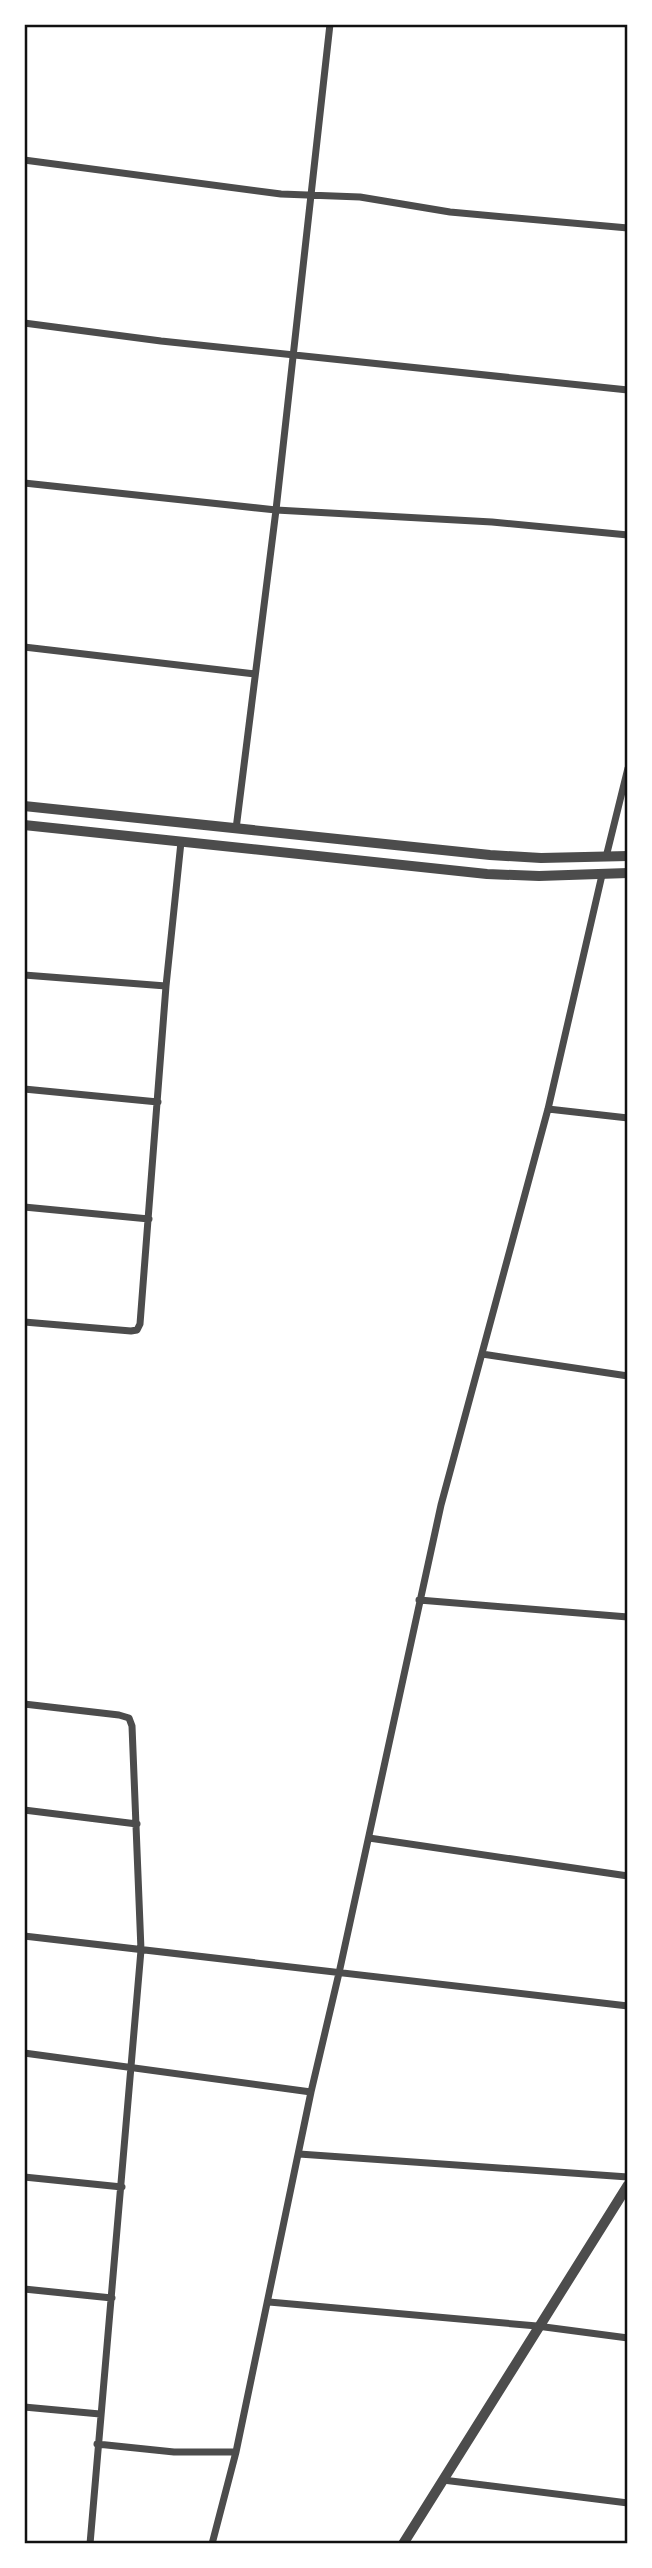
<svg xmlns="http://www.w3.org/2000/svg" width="652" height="2568" font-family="'Archivo Narrow',sans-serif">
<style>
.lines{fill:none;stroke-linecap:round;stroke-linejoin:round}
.minor{stroke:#4c4c4c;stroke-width:7}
.tertiary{stroke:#4c4c4c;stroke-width:10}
.neatline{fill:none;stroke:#111;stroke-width:2.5}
</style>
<rect width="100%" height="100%" fill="#fff"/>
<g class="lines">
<path class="minor" d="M24 160 281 194 360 197 450 212 628 228
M24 323 161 341 628 390
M24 483 276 510 492 522 628 535
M24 647 255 674
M236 829 276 510 330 24
M606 857 628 768
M24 975 166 986
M24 1089 158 1102
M548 1109 628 1118
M24 1207 149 1219
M24 1322 131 1331 137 1330 140 1324 166 986 181 842
M482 1354 628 1376
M419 1600 628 1617
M24 1704 119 1715 129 1718 132 1726 141 1950 90 2544
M24 1810 137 1824
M369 1838 628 1876
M24 1936 628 2006
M24 2053 311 2092
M299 2154 628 2177
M24 2177 122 2187
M24 2289 112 2298
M269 2302 537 2326 628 2338
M24 2407 100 2414
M97 2444 174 2452H236
M443 2480 628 2503
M212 2544 236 2452 311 2092 339 1973 441 1505 548 1109 602 875"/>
<path class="tertiary" d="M24 806 490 855 541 858 628 856
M24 825 487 874 539 876 628 873
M403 2544 628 2185"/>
</g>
<rect width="652" height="2568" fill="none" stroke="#ffffff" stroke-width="52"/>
<rect x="26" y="26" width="600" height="2516" class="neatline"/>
</svg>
